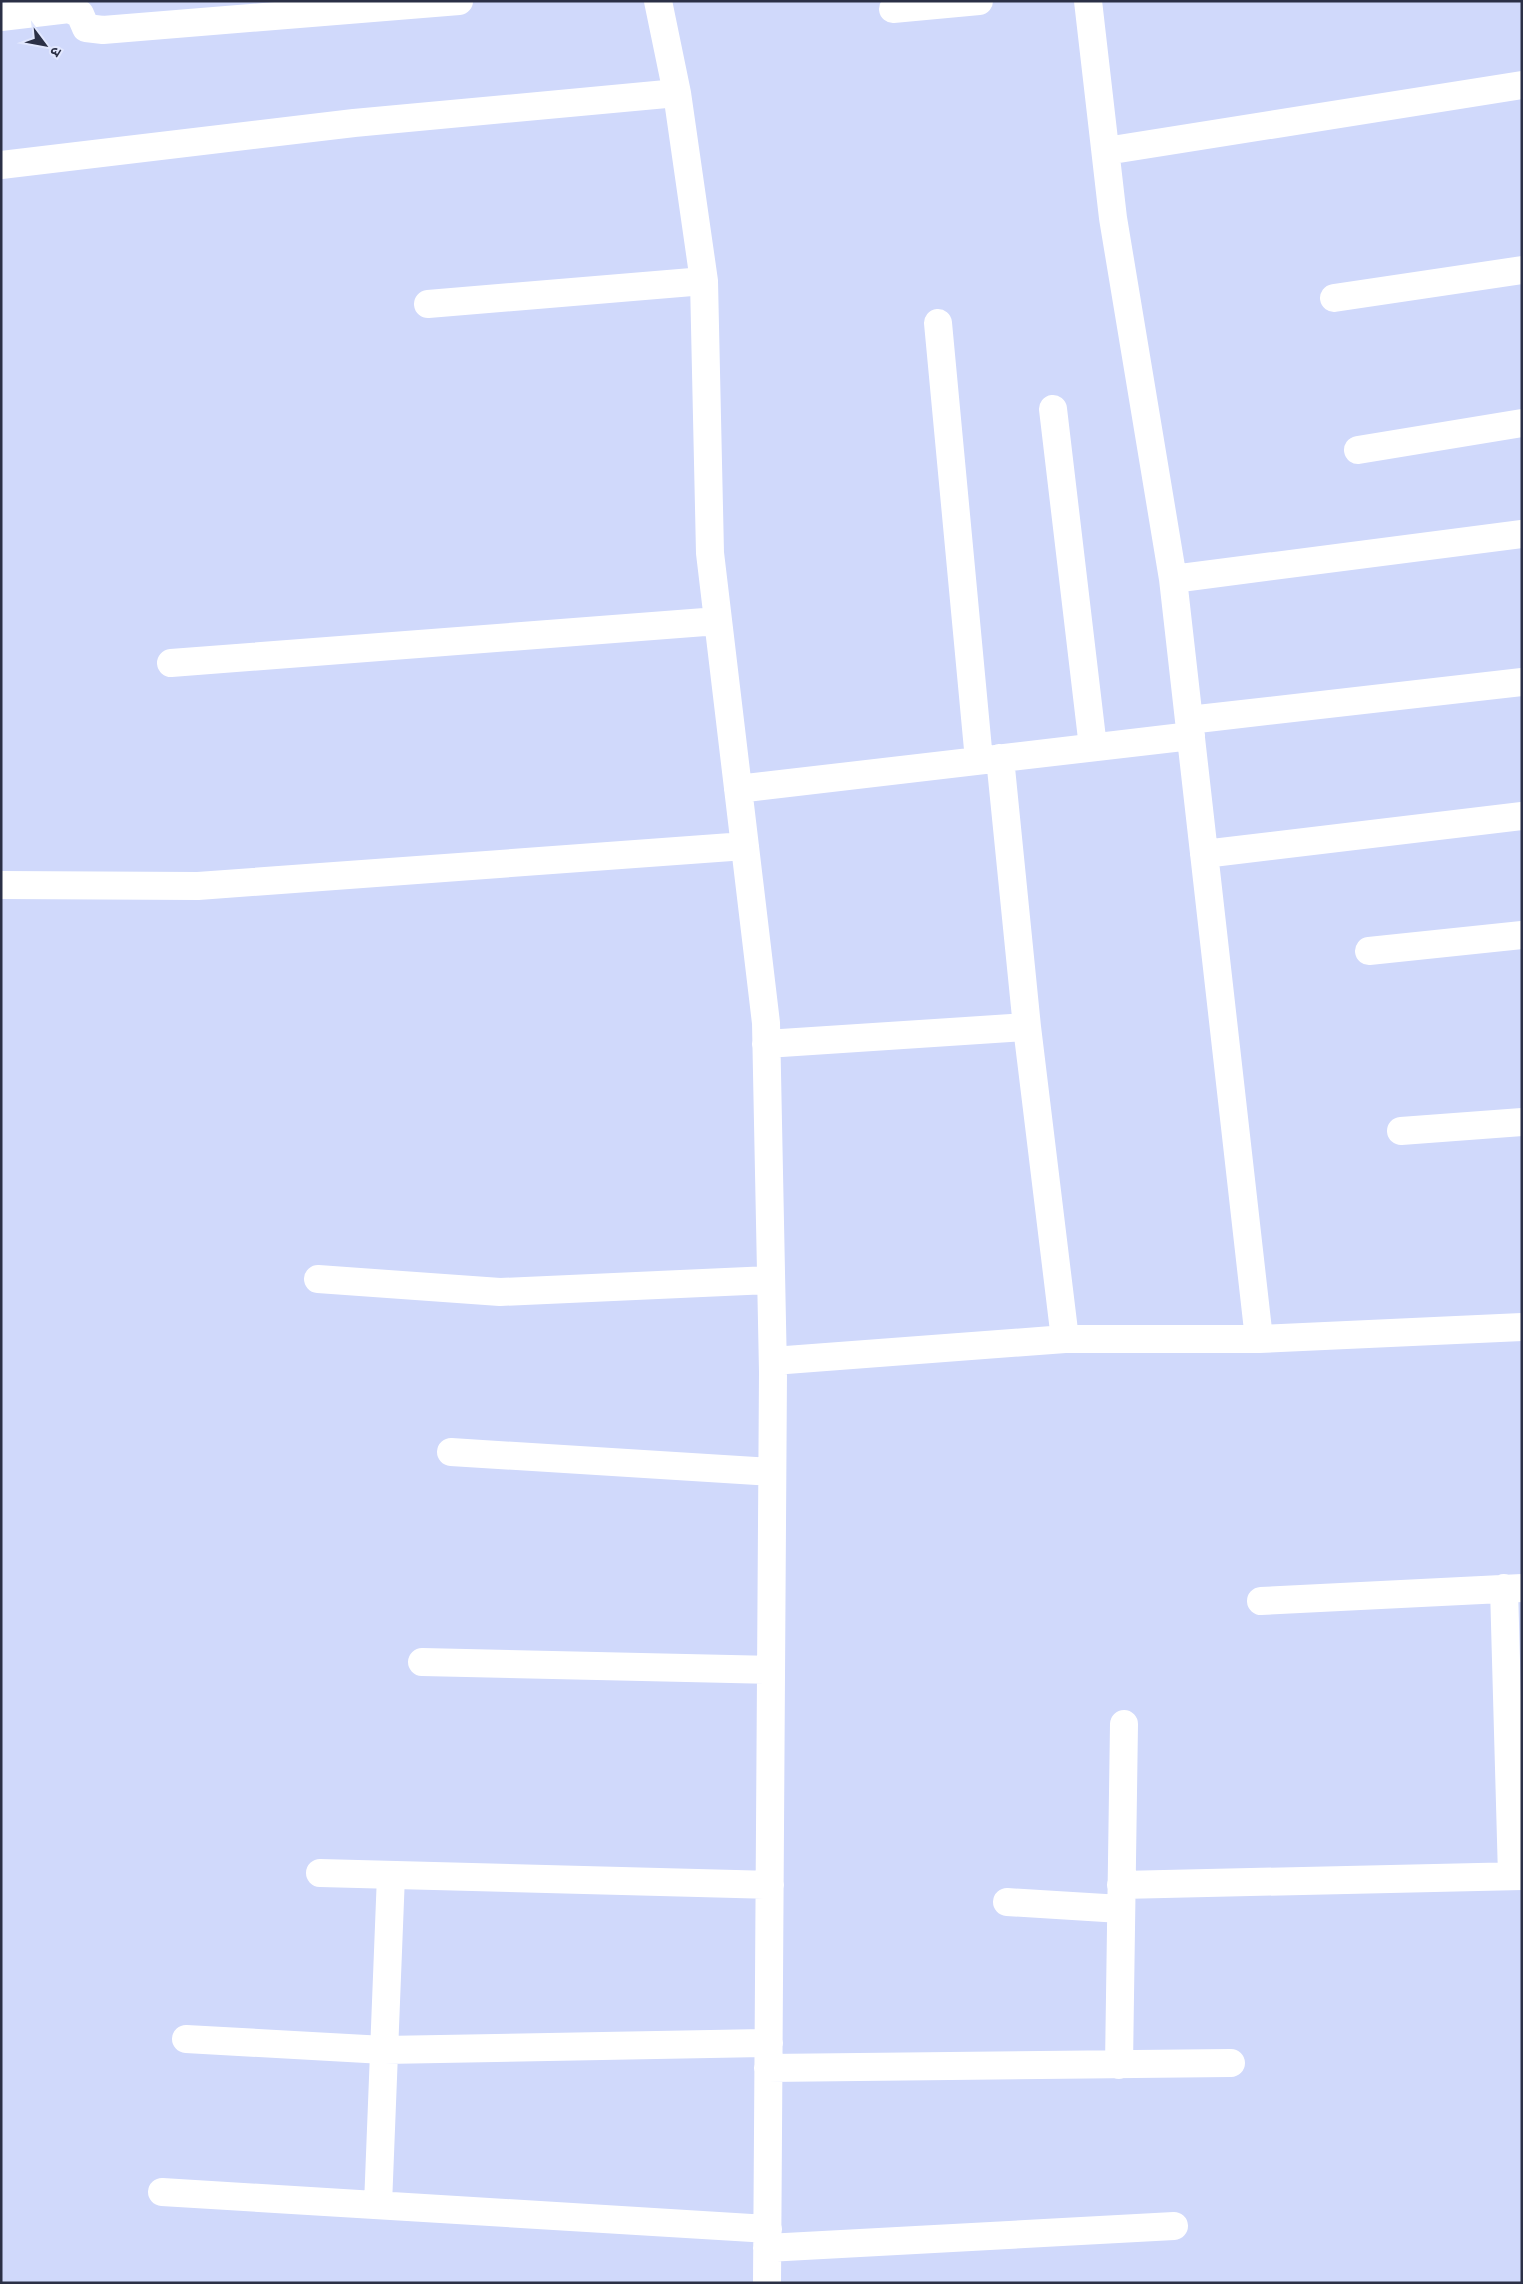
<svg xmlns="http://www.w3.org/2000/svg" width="1523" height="2284" font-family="Bitter,'Noto Sans Devanagari',serif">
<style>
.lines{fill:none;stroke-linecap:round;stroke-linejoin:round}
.minor{stroke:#fff;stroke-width:28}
</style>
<rect width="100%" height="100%" fill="#d0d9fb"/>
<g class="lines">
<path class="minor" d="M658 1 677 93 704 281 710 553 766 1023 773 1372 767 2283
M1088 1 1113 218 1173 579 1259 1339
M893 9 979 1
M1 17 69 9 80 14 86 28 103 30 459 1
M1106 151 1522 85
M1 165 354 123 677 93
M1334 298 1522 270
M428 304 704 281
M938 323 979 760
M1053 409 1093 747
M1358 450 1522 423
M1173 579 1522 534
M171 663 718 621
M1189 720 1522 682
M1000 758 1027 1027 1065 1339
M738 789 1191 736
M1204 854 1522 816
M1 885 198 886 745 846
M1369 951 1522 935
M766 1044 1027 1027
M1401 1131 1522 1122
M318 1279 500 1292 771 1280
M773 1361 1065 1339H1259L1522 1327
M451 1452 772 1472
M1504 1588 1512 1876
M1261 1601 1522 1588
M422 1662 771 1670
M320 1873 770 1885
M1121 1885 1522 1876
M1007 1902 1121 1909
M186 2039 384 2050 769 2043
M1119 2065 1124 1724
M768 2068 1231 2063
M162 2192 768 2229
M378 2205 391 1875
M767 2248 1174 2226"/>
</g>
<rect width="1523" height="2284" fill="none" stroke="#2b3046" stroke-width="5"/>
<g transform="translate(45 45) rotate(122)" stroke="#e1e7fe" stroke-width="4" paint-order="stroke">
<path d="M0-4L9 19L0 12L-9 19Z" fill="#2b3046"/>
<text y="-8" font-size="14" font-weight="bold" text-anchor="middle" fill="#2b3046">उ</text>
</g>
</svg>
